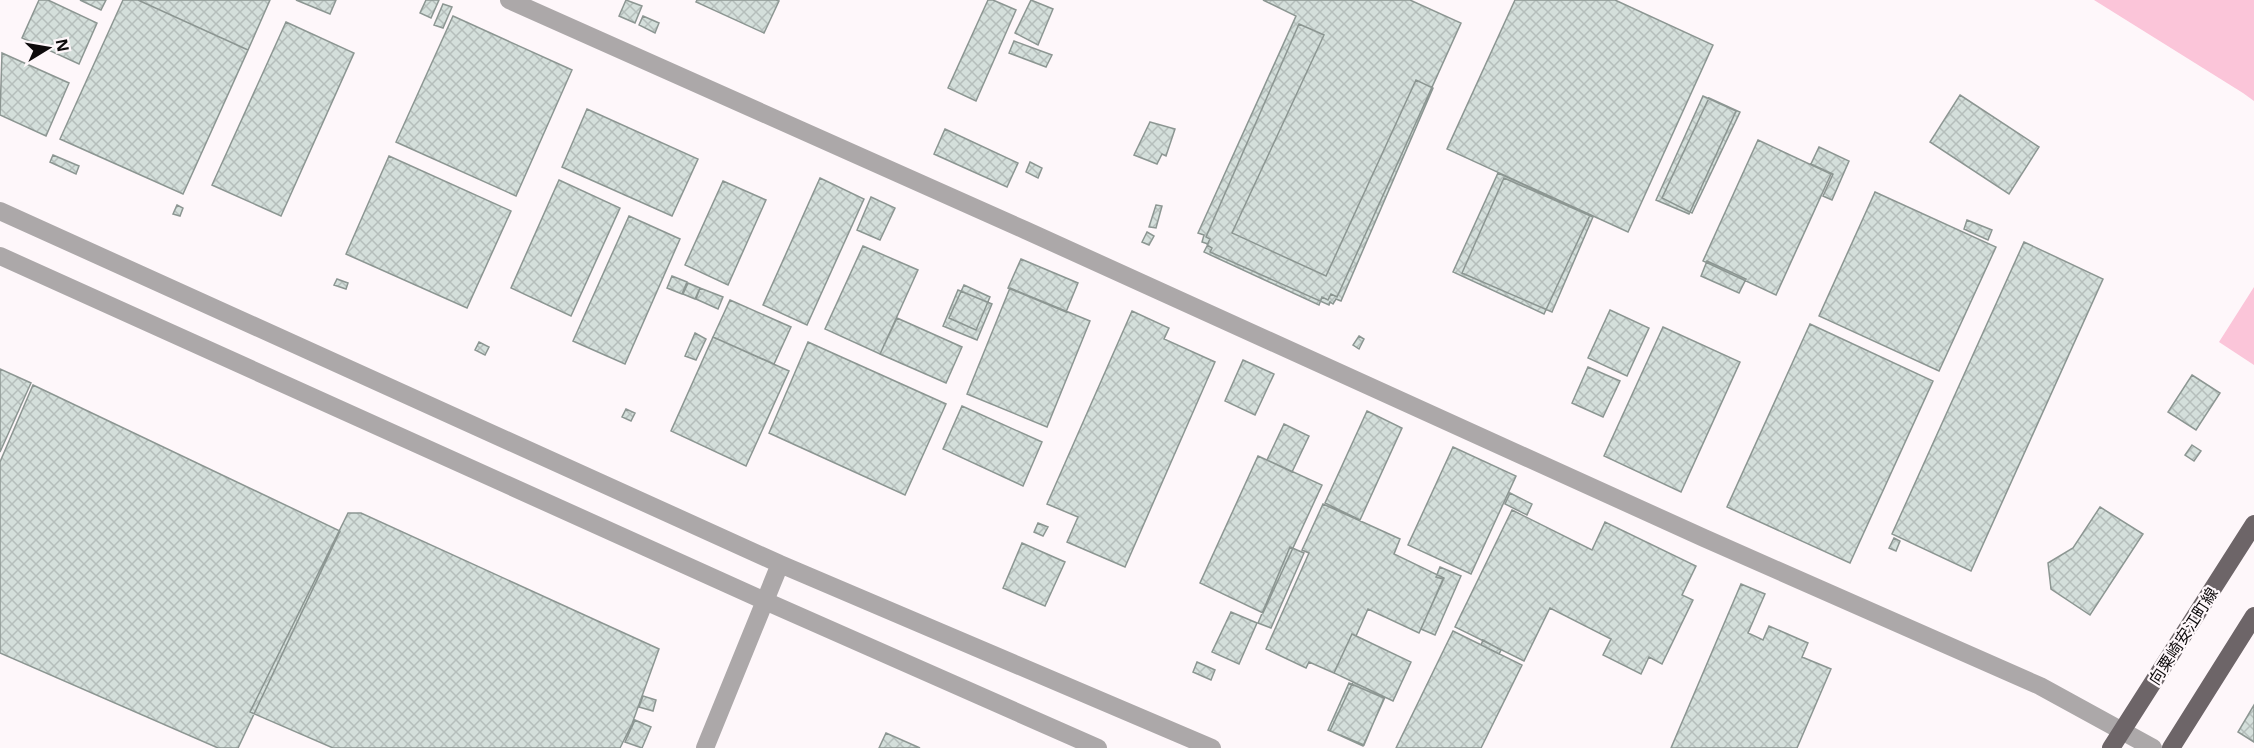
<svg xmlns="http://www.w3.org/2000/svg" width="2254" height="748" font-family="'Noto Sans','Noto Sans JP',sans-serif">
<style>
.water{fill:#fbc5d9}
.building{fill:url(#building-cross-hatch);stroke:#8c9692;stroke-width:1.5}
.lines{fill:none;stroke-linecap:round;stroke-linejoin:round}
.minor{stroke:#aca8a9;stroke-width:18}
.major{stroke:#6d6568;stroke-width:18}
.labels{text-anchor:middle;stroke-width:4.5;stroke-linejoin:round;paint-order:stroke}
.street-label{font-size:16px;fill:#0e0b0c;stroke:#fef7fa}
</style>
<defs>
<pattern id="building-cross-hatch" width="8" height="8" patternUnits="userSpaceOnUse" patternTransform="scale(1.5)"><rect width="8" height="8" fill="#d4dfdb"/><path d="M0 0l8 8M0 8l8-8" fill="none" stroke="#b5bebb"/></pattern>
</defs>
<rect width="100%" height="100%" fill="#fef7fa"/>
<path class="water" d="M2094 0H2254V101L2243 93Z
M2254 287V365L2219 342Z"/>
<path class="building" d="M39 0H48L97 23 79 64 22 38Z
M80 0H106L101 10Z
M123 0H138L248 50 183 194 60 139Z
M138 0H270L248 50Z
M296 0H336L330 14Z
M426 0H439L431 18 420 13Z
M626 0 642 6 635 23 619 16Z
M697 0H776L779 1 764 33 696 2Z
M988 0H993L1016 10 976 101 948 88Z
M1031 0 1053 9 1038 45 1015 33Z
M1263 0H1410L1461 23 1337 297 1331 294 1328 300 1322 297 1319 305 1204 252 1208 244 1202 242 1204 235 1198 233 1296 16Z
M1515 0H1615L1713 45 1628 232 1447 149Z
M443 4 452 7 443 28 434 25Z
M453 16 572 70 516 196 396 142Z
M643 16 659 23 655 33 639 25Z
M286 22 354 53 281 216 212 185Z
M1299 24 1324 35 1232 233 1326 276 1416 80 1433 88 1341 301 1336 299 1333 304 1330 302 1329 305 1210 252 1212 248 1207 245 1210 239 1206 237Z
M1014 41 1052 55 1046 67 1009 53Z
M2 53 69 83 46 136 0 115Z
M1960 95 2039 147 2009 194 1930 142Z
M1703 96 1736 111 1689 214 1656 200Z
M1709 98 1740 112 1692 213 1662 198Z
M587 109 698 159 672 216 562 167Z
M1150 122 1175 129 1166 156 1162 154 1157 164 1134 155Z
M945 129 1018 163 1007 187 934 154Z
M1758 140 1831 174 1776 295 1703 261Z
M1819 147 1849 161 1832 200 1823 196 1833 174 1811 164Z
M53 155 79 166 76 174 50 162Z
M389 156 511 211 467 308 346 254Z
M1030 162 1042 168 1038 178 1026 172Z
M1498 173 1590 215 1544 314 1453 272Z
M820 178 864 199 807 325 763 305Z
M1504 178 1593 217 1552 312 1462 273Z
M559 180 620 208 571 316 511 288Z
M723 181 766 200 728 285 685 265Z
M1875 192 1996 247 1939 371 1819 316Z
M871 197 895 208 880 240 857 230Z
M177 205 183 208 180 216 173 214Z
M1156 205 1162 206 1156 228 1149 227Z
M629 216 680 239 625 364 573 341Z
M1967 220 1992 230 1988 240 1964 229Z
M1147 232 1154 236 1149 245 1142 242Z
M2024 242 2103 279 1971 571 1892 534Z
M863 246 918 270 880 354 825 329Z
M1021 259 1078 283 1066 312 1008 288Z
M1707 261 1746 279 1739 293 1701 276Z
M672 276 687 282 682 294 667 288Z
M337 279 348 283 346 289 334 285Z
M688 283 700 288 695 299 683 294Z
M964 285 990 297 976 330 949 318Z
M700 288 723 297 718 309 696 299Z
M1010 288 1090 321 1047 427 967 394Z
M958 290 992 304 977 340 943 326Z
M730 300 791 327 774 364 713 337Z
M1610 310 1649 328 1627 376 1588 358Z
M1132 311 1169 328 1164 339 1215 362 1125 567 1067 542 1078 517 1047 504Z
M897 318 962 347 946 383 880 354Z
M1810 324 1933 381 1850 563 1727 507Z
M1663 327 1740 362 1681 492 1604 456Z
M695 333 706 339 696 360 685 356Z
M1359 336 1364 339 1359 349 1353 345Z
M713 337 789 371 746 466 671 431Z
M479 342 489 347 485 355 475 350Z
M808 342 946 404 905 495 769 433Z
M1243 360 1274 374 1255 415 1225 401Z
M1588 367 1620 381 1603 417 1572 403Z
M0 369 31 383 0 452Z
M2192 375 2220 393 2196 430 2168 412Z
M33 385 340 531 238 748H218L0 653V462Z
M962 406 1042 442 1023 486 943 449Z
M626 409 635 413 631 421 622 417Z
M1367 411 1402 428 1360 520 1325 503Z
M1284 424 1309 436 1292 472 1267 460Z
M2192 445 2201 451 2194 461 2185 455Z
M1453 447 1516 476 1471 574 1408 545Z
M1258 456 1322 485 1263 613 1200 583Z
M1510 493 1532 504 1527 515 1505 504Z
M1323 504 1400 539 1394 554 1444 578 1419 633 1368 609 1356 636 1352 634 1334 673 1309 662 1306 668 1266 649 1309 553 1302 550Z
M2100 507 2143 534 2090 615 2051 589 2048 563 2073 548Z
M1512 510 1592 550 1605 522 1696 566 1682 595 1693 600 1662 664 1649 657 1641 674 1603 655 1611 639 1550 608 1524 661 1455 627Z
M348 513H361L659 649 632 724 620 748H333L250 712Z
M1038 523 1048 527 1043 536 1034 532Z
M1894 538 1900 541 1896 551 1889 548Z
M1022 543 1065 562 1045 606 1003 588Z
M1290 547 1304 553 1271 628 1258 623Z
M1440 567 1461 576 1435 635 1421 629 1443 579 1436 577Z
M1741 584 1765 594 1748 633 1763 640 1769 626 1808 643 1802 657 1831 669 1797 748H1671Z
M1231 612 1257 623 1239 664 1212 652Z
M1453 631 1522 665 1481 748H1396Z
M1352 634 1411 662 1393 701 1334 673Z
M1483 640 1501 650 1499 654 1481 645Z
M1197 662 1215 670 1211 680 1193 672Z
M1353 682 1385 697 1363 746 1330 731Z
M1349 683 1384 698 1364 745 1328 730Z
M643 696 656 700 653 711 639 707Z
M2254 705V742L2238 732Z
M635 720 651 727 642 748 625 742Z
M886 733 920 748H879Z"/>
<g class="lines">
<path class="minor" d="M509 0 1025 230 1704 538 2040 686 2153 748
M0 211 780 564 1212 748
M0 256 765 601 1098 748
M705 748 780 564"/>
<path class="major" d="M2111 748 2254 524
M2171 748 2254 616"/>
</g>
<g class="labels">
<g class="street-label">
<text transform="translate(2183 636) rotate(-57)" y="6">向粟崎安江町線</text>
</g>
</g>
<g transform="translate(48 48) rotate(79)" stroke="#fef7fa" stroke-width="4.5" paint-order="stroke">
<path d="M0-4.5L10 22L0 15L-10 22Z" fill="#0e0b0c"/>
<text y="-9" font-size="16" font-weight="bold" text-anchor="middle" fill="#0e0b0c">N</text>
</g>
</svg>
